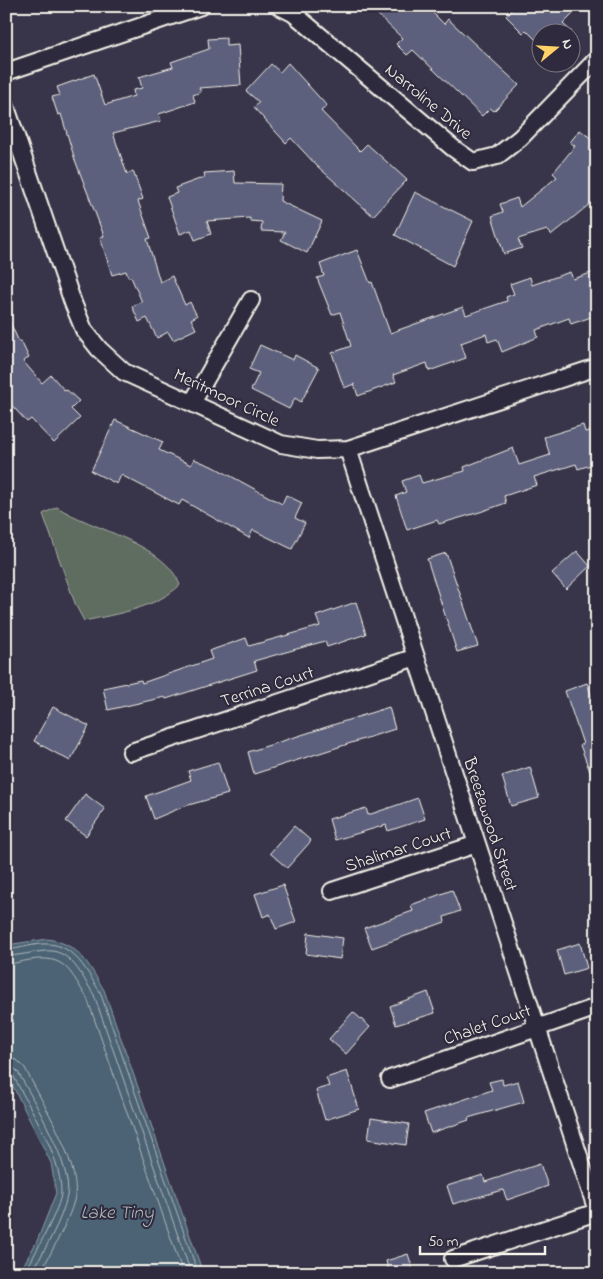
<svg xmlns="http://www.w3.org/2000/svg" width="603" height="1279" font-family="'Indie Flower',sans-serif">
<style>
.green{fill:#5f6c61;stroke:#aaaea4}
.water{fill:#4b6375;stroke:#8f9ca3}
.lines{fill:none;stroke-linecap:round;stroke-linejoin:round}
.shore{stroke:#b0b8ba;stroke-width:1}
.building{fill:#5d617d;stroke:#f4f1e8}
.minor-casing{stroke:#f4f1e8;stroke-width:20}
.minor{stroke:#2f2a3d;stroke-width:16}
.labels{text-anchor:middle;stroke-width:4;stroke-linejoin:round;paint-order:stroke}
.street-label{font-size:18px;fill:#f4f1e8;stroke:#2f2a3d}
.water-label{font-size:19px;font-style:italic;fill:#b0b8ba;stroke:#2f2a3d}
</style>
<rect width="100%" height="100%" fill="#38354a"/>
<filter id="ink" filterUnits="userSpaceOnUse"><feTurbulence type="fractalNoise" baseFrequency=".02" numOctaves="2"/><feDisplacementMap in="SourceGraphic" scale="10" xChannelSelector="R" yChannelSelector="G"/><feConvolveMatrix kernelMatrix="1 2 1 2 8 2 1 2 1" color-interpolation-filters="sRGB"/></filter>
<g filter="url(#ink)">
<path class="green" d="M57 507C91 529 166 544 180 585 156 608 117 614 84 621L76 606 43 514Z"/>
<path class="water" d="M48 939C81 945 88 964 104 990L203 1273H19L37 1241 56 1193 51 1163 6 1072V945Z"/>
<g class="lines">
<path class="shore" d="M6 950C20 949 34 943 48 944 75 945 87 972 100 992L198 1273
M6 956C19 956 32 952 45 951 71 948 82 977 94 995L191 1273
M6 964C14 964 22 961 30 960 66 954 70 972 87 998L183 1273
M6 1058 17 1060 25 1068C40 1099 80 1162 75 1196 72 1215 50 1255 40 1273
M6 1065 13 1067 18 1072C32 1098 74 1168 67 1196 62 1221 44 1250 32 1273
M6 1072 13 1075C29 1108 61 1154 61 1192 62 1206 32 1258 25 1273"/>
</g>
<path class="building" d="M369 6H426L444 24 448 19 519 85 494 111 490 108 482 116 413 50 407 55 396 44 402 38Z
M515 6H567L574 13 563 24 572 32H540V44L526 30 523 33 506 16Z
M226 38V46L238 45 241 85 199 88 201 92 193 95 195 102 159 114 161 121 113 133 127 174 133 171 143 199 138 201 151 238 147 239 160 282 172 276 185 305 190 302 197 316 191 319 196 329 173 340 168 332 157 338 147 318 139 322 132 306 142 302 131 277H128L126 271 112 275 100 237 104 236 75 160 61 114 58 115 52 97 60 95 57 87 94 74 105 105 134 96 133 90 142 88 139 77 173 67 171 62 209 49 208 39Z
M288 63 327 106 321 111 360 151 367 144 407 180 373 216 316 165 291 138 286 143 254 108 259 102 246 91 271 64 280 72Z
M580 130 597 143V198L552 235 547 230 518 239 522 248 504 254 492 216 503 212 500 204 517 198 520 207 557 177 553 173 575 146 570 142Z
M234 171 235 183 281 184 280 201 322 221 307 253 281 240 285 232 261 231 262 222 250 221V218L207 221 211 234 195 240 191 230 180 234 167 197 177 193 175 188 205 177 204 173Z
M415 192 473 221 453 266 395 235Z
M357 250 370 283 372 282 390 333 463 307 466 315 507 301 506 297 514 294 510 284 530 277 532 285 570 272 573 279 597 271V315L571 324 569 318 536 330 538 337 502 352 497 339 488 342 486 334 461 343 466 358 429 371 427 363 393 375 396 382 358 396 354 384 344 388 332 353 351 346 340 312 332 315 317 278 324 276 320 264Z
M6 313 19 342 21 341 29 358 23 361 42 383 51 375 65 391 67 390 79 401 71 409 80 418 54 443 31 419 27 422 6 399Z
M260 345 293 360 295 355 319 368 301 402 295 398 289 409 251 390 259 373 249 369Z
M115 420 163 442 159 450 191 465 194 459 216 468 282 504 286 495 302 503 295 518 305 523 292 549 253 530 249 538 182 500 179 505 121 475 117 484 91 471Z
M583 425 585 432 597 429V463L578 469 576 464 534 477 537 485 504 496 506 503 480 512 439 524 437 520 407 530 396 496 406 492 402 481 419 475 422 483 465 471 464 467 513 448 519 465 550 455 544 437Z
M577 551 590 566 566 589 552 573Z
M446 553 478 646 457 652 427 559Z
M356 602 366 634 327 647 325 641 254 661 257 670 166 699 165 697 108 710 103 688 141 680 142 683 212 659 209 651 246 638 249 646 320 626 316 616Z
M587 683 597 711 595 785 580 745 583 744 565 691Z
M53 707 89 726 70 761 34 741Z
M389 707 395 729 254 774 248 752Z
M218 762 228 794 185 806 154 819 146 796 191 780 188 771Z
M530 767 539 798 511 806 502 776Z
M85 794 105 809 86 836 66 821Z
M418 798 425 819 388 831 386 825 335 840 329 819 366 808 368 815Z
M294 826 311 841 287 868 270 853Z
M283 885 296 922 276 929 270 914 263 917 255 894Z
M452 890 460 911 444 917 445 922 372 948 364 928 413 911 411 905Z
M308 933 343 938 340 959 306 954Z
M580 943 587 968 564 975 557 950Z
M428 992 435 1013 396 1025 390 1006Z
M353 1012 370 1027 346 1054 329 1039Z
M347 1071 359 1109 325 1120 316 1090 329 1086 326 1078Z
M502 1079 503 1085 518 1081 524 1102 468 1118 469 1120 431 1133 424 1113 492 1090 489 1082Z
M371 1118 409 1124 406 1145 368 1139Z
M540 1164 548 1186 507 1200 503 1190 453 1204 447 1186 483 1175 485 1182Z
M408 1254 414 1273H389L386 1261Z"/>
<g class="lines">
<g class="minor-casing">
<path id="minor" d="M279 6 293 13 453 148 473 162 497 156 520 138 597 59
M6 72 201 6
M6 107 73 303 84 330 99 349 124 372 281 444 317 450 348 449 597 367
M192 403 251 300
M348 449 597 1211
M131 752 416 657
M332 891 477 844
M390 1079 597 1007
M453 1259 597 1212"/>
</g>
<use href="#minor" class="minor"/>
</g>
</g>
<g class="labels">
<g class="street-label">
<text transform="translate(429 101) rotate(40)" y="6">Narroline Drive</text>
<text transform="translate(227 397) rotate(25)" y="6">Meritmoor Circle</text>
<text transform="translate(267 686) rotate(-18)" y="6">Terrina Court</text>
<text transform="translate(491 824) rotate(72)" y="6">Breezewood Street</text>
<text transform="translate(398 849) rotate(-18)" y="6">Shalimar Court</text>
<text transform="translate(487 1024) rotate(-19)" y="6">Chalet Court</text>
</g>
<g class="water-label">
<text x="117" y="1218">Lake Tiny</text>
</g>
</g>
<rect width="603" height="1279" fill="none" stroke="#2f2a3d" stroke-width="25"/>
<rect x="12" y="12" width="578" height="1254" fill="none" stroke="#f4f1e8" stroke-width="2" filter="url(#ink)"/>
<g transform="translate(556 48) rotate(72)"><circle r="24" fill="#2f2a3d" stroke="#7e7a81"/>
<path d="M0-4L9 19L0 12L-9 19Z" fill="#ffd166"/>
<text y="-8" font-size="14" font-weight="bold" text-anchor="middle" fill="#f4f1e8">N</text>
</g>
<path d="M420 1246v8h125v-8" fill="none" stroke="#f4f1e8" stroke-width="2.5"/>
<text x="428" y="1246" font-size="15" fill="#f4f1e8" stroke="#2f2a3d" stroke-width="4" paint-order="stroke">50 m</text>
</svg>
